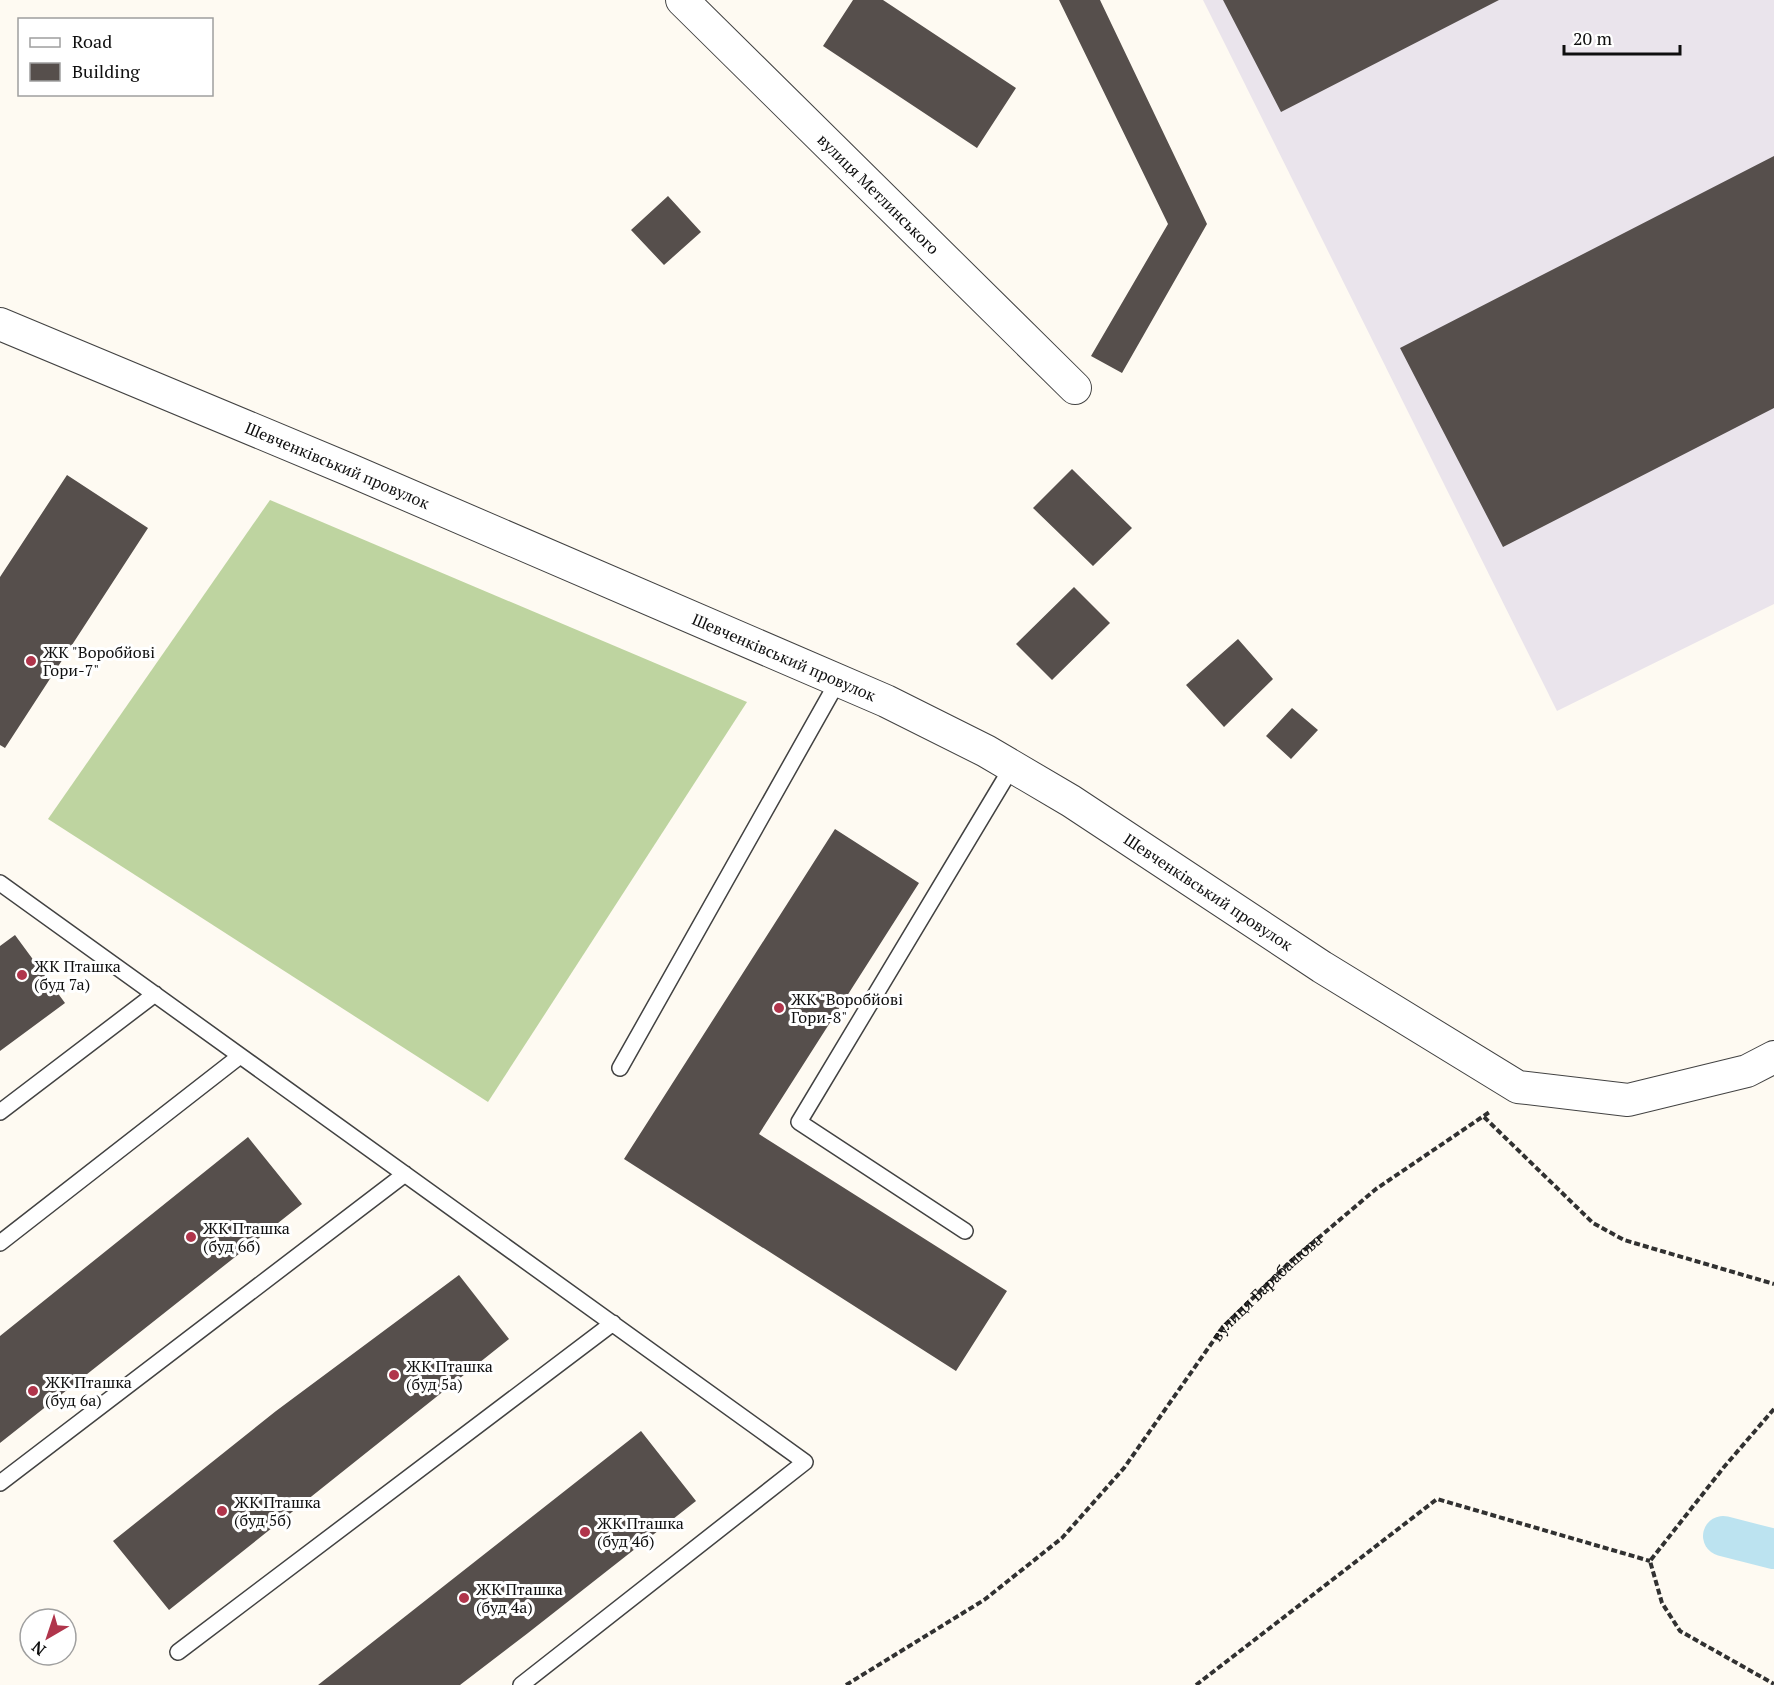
<svg xmlns="http://www.w3.org/2000/svg" width="1774" height="1685" font-family="'PT Serif',serif">
<style>
.industrial{fill:#eae4ec}
.forest{fill:#bed4a0}
.lines{fill:none;stroke-linecap:round;stroke-linejoin:round}
.canal{stroke:#bce3f0;stroke-width:40}
.building{fill:#564f4c}
.lane-casing{stroke:#424242;stroke-width:18}
.street-casing{stroke:#424242;stroke-width:34}
.path{stroke:#313131;stroke-width:4;stroke-dasharray:6 3;stroke-linecap:butt}
.lane{stroke:#fff;stroke-width:15}
.street{stroke:#fff;stroke-width:32}
.poi-dot{fill:#b0354b;stroke:#fff;stroke-width:2}
.labels{text-anchor:middle;stroke-width:6;stroke-linejoin:round;paint-order:stroke}
.street-label{font-size:16px;fill:#0f0f0f;stroke:#fff}
.poi-label{font-size:16px;fill:#0f0f0f;stroke:#fff;text-anchor:start}
</style>
<rect width="100%" height="100%" fill="#fefaf2"/>
<path class="industrial" d="M1203 0H1774V604L1557 711Z"/>
<path class="forest" d="M270 500 747 702 488 1102 48 819Z"/>
<g class="lines">
<path class="canal" d="M1723 1536 1774 1549"/>
</g>
<path class="building" d="M853 0H883L1016 88 977 148 823 46Z
M1059 0H1100L1207 224 1122 373 1091 356 1168 224Z
M1223 0H1499L1281 112Z
M1774 156V408L1503 547 1400 348Z
M668 196 701 232 664 265 631 230Z
M1072 469 1132 528 1093 566 1033 508Z
M67 475 148 528 5 748 0 745V577Z
M1074 587 1110 623 1052 680 1016 644Z
M1238 639 1273 679 1224 727 1186 685Z
M1292 708 1318 730 1291 759 1266 736Z
M835 829 919 883 759 1134 1007 1291 956 1371 624 1159Z
M15 935 65 1003 0 1051V946Z
M248 1137 302 1204 0 1443V1336Z
M459 1275 509 1339 169 1610 113 1541 276 1411Z
M641 1431 696 1501 528 1633 460 1685H318Z"/>
<g class="lines">
<g class="lane-casing">
<path id="lane" d="M0 883 805 1462 521 1685
M620 1068 838 681
M0 1112 155 994
M965 1231 799 1122 1012 767
M0 1243 240 1056
M0 1483 405 1174
M178 1652 613 1323"/>
</g>
<g class="street-casing">
<g id="street">
<path id="s2" d="M682 0 1075 388"/>
<path id="s3" d="M0 324 350 470 886 701 986 751 1071 801 1322 967 1518 1087 1628 1100 1747 1071 1774 1057"/>
</g>
</g>
<g class="path">
<path d="M1484 1117 1593 1223 1624 1240 1774 1284"/>
<path d="M1774 1409 1724 1467 1650 1561 1662 1603 1680 1631 1774 1684"/>
<path id="s1" d="M846 1685 984 1600 1062 1538 1124 1468 1223 1327 1290 1262 1376 1189 1491 1111"/>
<path d="M1196 1685 1437 1499 1650 1561"/>
</g>
<use href="#lane" class="lane"/>
<use href="#street" class="street"/>
</g>
<g class="poi-dot">
<circle cx="31" cy="661" r="6"/>
<circle cx="22" cy="975" r="6"/>
<circle cx="779" cy="1008" r="6"/>
<circle cx="191" cy="1237" r="6"/>
<circle cx="394" cy="1375" r="6"/>
<circle cx="33" cy="1391" r="6"/>
<circle cx="222" cy="1511" r="6"/>
<circle cx="585" cy="1532" r="6"/>
<circle cx="464" cy="1598" r="6"/>
</g>
<g class="labels">
<g class="street-label">
<text dy="6" stroke="none"><textPath href="#s2" startOffset="276">вулиця Метлинського</textPath></text>
<text dy="6" stroke="none"><textPath href="#s3" startOffset="366">Шевченківський провулок</textPath></text>
<text dy="6" stroke="none"><textPath href="#s3" startOffset="852">Шевченківський провулок</textPath></text>
<text dy="6" stroke="none"><textPath href="#s3" startOffset="1338">Шевченківський провулок</textPath></text>
<text dy="6" stroke="none"><textPath href="#s1" startOffset="586">вулиця Барабашова</textPath></text>
</g>
<g class="poi-label">
<text x="43" y="658">ЖК "Воробйові<tspan x="43" dy="18">Гори-7"</tspan></text>
<text x="34" y="972">ЖК Пташка<tspan x="34" dy="18">(буд 7а)</tspan></text>
<text x="791" y="1005">ЖК "Воробйові<tspan x="791" dy="18">Гори-8"</tspan></text>
<text x="203" y="1234">ЖК Пташка<tspan x="203" dy="18">(буд 6б)</tspan></text>
<text x="406" y="1372">ЖК Пташка<tspan x="406" dy="18">(буд 5а)</tspan></text>
<text x="45" y="1388">ЖК Пташка<tspan x="45" dy="18">(буд 6а)</tspan></text>
<text x="234" y="1508">ЖК Пташка<tspan x="234" dy="18">(буд 5б)</tspan></text>
<text x="597" y="1529">ЖК Пташка<tspan x="597" dy="18">(буд 4б)</tspan></text>
<text x="476" y="1595">ЖК Пташка<tspan x="476" dy="18">(буд 4а)</tspan></text>
</g>
</g>
<rect x="18" y="18" width="195" height="78" fill="#ffffff" stroke="#9f9f9f" stroke-width="1.5"/>
<rect x="30" y="38" width="30" height="9" fill="#ffffff" stroke="#9f9f9f" stroke-width="1.5"/>
<text x="72" y="48" font-size="18" fill="#0f0f0f">Road</text>
<rect x="30" y="63" width="30" height="18" fill="#564f4c" stroke="#9f9f9f" stroke-width="1.5"/>
<text x="72" y="78" font-size="18" fill="#0f0f0f">Building</text>
<g transform="translate(48 1637) rotate(219)"><circle r="28" fill="#ffffff" stroke="#9f9f9f" stroke-width="1.5"/>
<path d="M0-4.5L10 22L0 15L-10 22Z" fill="#b0354b"/>
<text y="-9" font-size="16" font-weight="bold" text-anchor="middle" fill="#0f0f0f">N</text>
</g>
<path d="M1564 45v9h116v-9" fill="none" stroke="#0f0f0f" stroke-width="3"/>
<text x="1573" y="45" font-size="18" fill="#0f0f0f" stroke="#ffffff" stroke-width="4.5" paint-order="stroke">20 m</text>
</svg>
